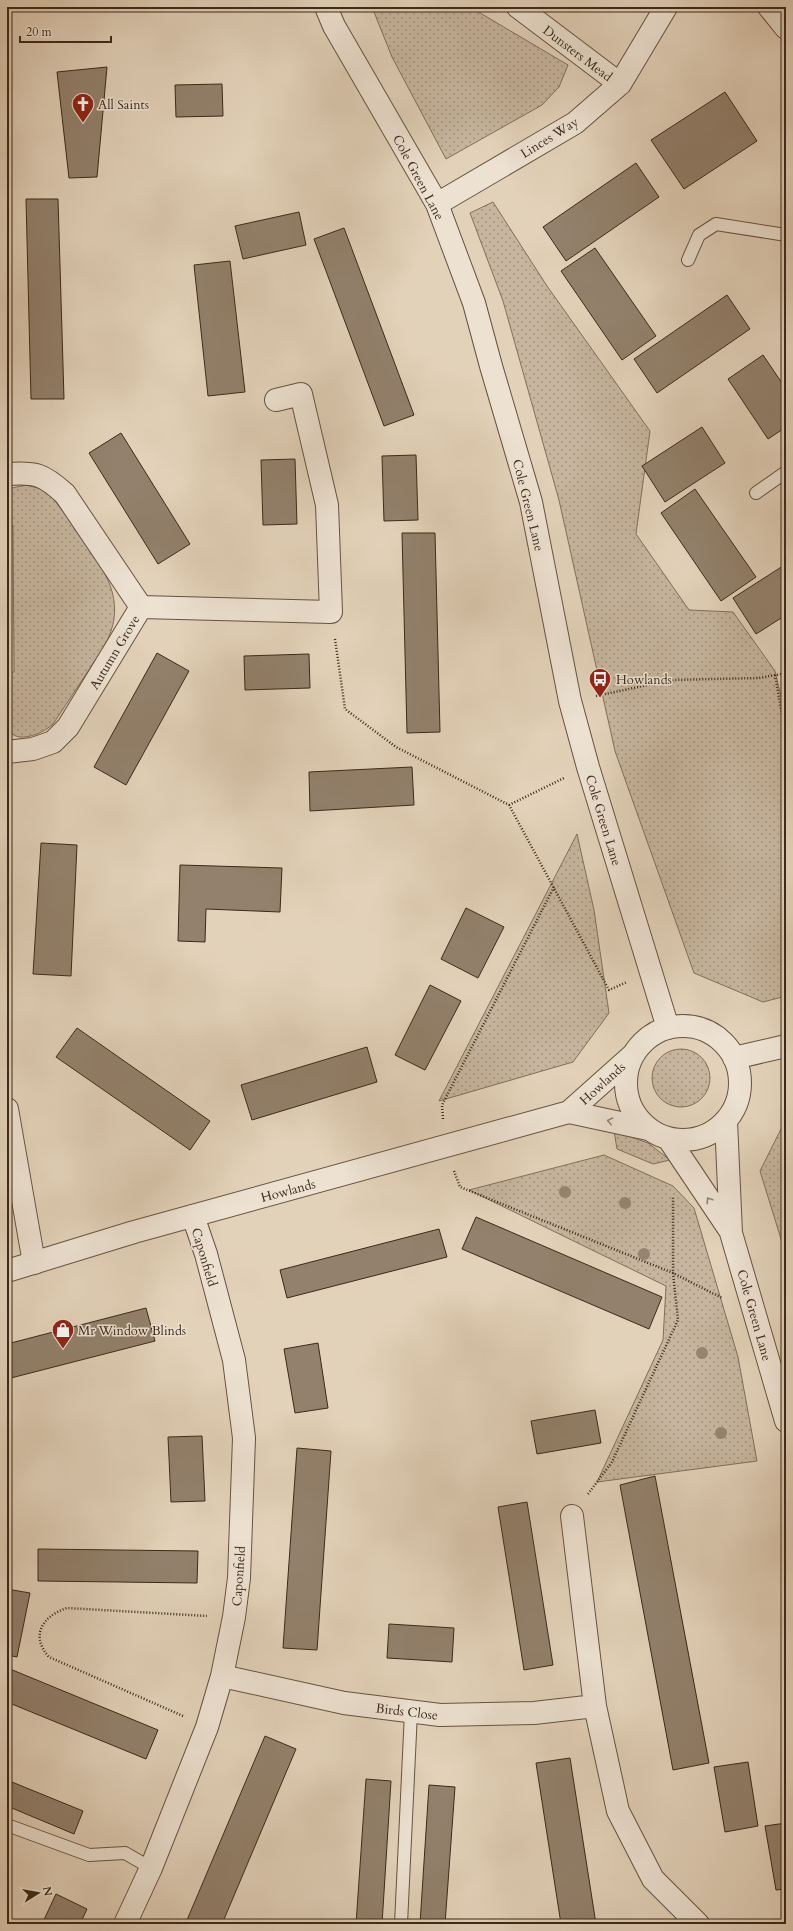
<svg xmlns="http://www.w3.org/2000/svg" width="793" height="1931" font-family="Cardo,serif">
<style>
.grass{fill:url(#grass-dots);stroke:#826f5c}
.building{fill:#93816d;stroke:#3c2919}
.lines{fill:none;stroke-linecap:round;stroke-linejoin:round}
.service-casing{stroke:#665341;stroke-width:14}
.minor-casing{stroke:#665341;stroke-width:24}
.tertiary-casing{stroke:#665341;stroke-width:24}
.path{stroke:#3c2919;stroke-width:2.5;stroke-dasharray:1 2;stroke-linecap:butt}
.service{stroke:#ede2d2;stroke-width:12}
.minor{stroke:#ede2d2;stroke-width:22}
.tertiary{stroke:#ede2d2;stroke-width:22}
.tree{fill:#978470}
.oneway{stroke:#948676}
.labels{text-anchor:middle;stroke-width:3;stroke-linejoin:round;paint-order:stroke}
.street-label{font-size:13px;fill:#3c2919;stroke:#ede2d2}
.poi-label{font-size:13px;fill:#3c2919;stroke:#ede2d2;text-anchor:start}
</style>
<defs>
<pattern id="grass-dots" width="8" height="8" patternUnits="userSpaceOnUse"><rect width="8" height="8" fill="#c7b59f"/><path d="M2 2h.1M6 6h.1" fill="none" stroke="#a39381" stroke-width="1.8" stroke-linecap="round"/></pattern>
</defs>
<rect width="100%" height="100%" fill="#e3d2ba"/>
<filter id="stains"><feTurbulence type="fractalNoise" baseFrequency=".005" numOctaves="4"/><feColorMatrix values="0 0 0 0 .2 0 0 0 0 .09 0 0 0 0 .02 0 0 0 .5 -.17"/></filter>
<radialGradient id="worn" r=".72"><stop offset=".6" stop-color="#630" stop-opacity="0"/><stop offset="1" stop-color="#630" stop-opacity=".3"/></radialGradient>
<path class="grass" d="M372 7H470L568 65 559 87 542 105 446 159 392 57Z
M493 202 547 286 650 431 636 534 689 610 733 612 775 671 786 718V996L763 1002 694 973 615 751 559 500 503 301 470 213Z
M26 485 41 489 52 497C64 512 74 527 85 542 109 577 127 605 104 647L53 724C44 732 31 738 19 737 15 736 10 733 7 731V673L14 672 13 526 7 525V489Z
M577 834 594 910 609 1013 573 1062 439 1101Z
M652 1078a29 29 0 1 1 58 0a29 29 0 1 1-58 0Z
M786 1119V1255L760 1171Z
M614 1131 648 1143 670 1160 653 1164 617 1149Z
M604 1155 673 1186 694 1208 738 1357 757 1461 597 1482 663 1340 666 1286 469 1190Z"/>
<path class="building" d="M107 67 97 177 69 178 57 72Z
M222 84 223 116 176 117 175 85Z
M725 92 757 141 684 189 651 140Z
M636 163 659 197 566 261 543 227Z
M26 199H58L64 399H31Z
M299 212 306 245 243 259 235 226Z
M344 228 414 415 384 426 314 239Z
M595 248 656 336 622 360 561 271Z
M230 261 245 392 208 396 194 265Z
M727 295 750 329 657 393 634 359Z
M763 355 786 389V427L768 439 728 379Z
M702 427 725 463 665 502 642 466Z
M121 433 190 544 158 564 89 453Z
M416 455 418 520 384 521 382 456Z
M295 459 297 524 263 525 261 460Z
M695 489 756 577 721 601 661 513Z
M402 533H435L440 732 407 733Z
M786 564V615L756 634 733 598Z
M157 653 189 671 126 785 94 767Z
M309 654 310 688 245 690 244 656Z
M412 767 414 805 310 811 309 772Z
M41 843 77 845 71 976 33 974Z
M180 865 282 868 280 912 206 909 205 942 178 941Z
M466 908 504 927 478 978 441 959Z
M430 985 461 1001 425 1070 395 1055Z
M77 1028 210 1121 190 1150 56 1057Z
M367 1047 377 1082 252 1120 241 1085Z
M476 1217 662 1297 649 1329 462 1249Z
M439 1229 447 1257 287 1298 280 1270Z
M146 1308 155 1341 7 1379V1344Z
M318 1343 328 1408 295 1413 284 1349Z
M595 1410 601 1443 537 1454 531 1421Z
M202 1436 205 1501 171 1502 168 1437Z
M297 1448 331 1451 317 1650 283 1648Z
M655 1476 709 1763 673 1770 620 1485Z
M527 1502 553 1665 524 1670 498 1507Z
M38 1549 198 1551 197 1583 38 1581Z
M7 1589 30 1593 17 1657 7 1655Z
M389 1624 454 1628 452 1662 387 1658Z
M10 1669 158 1730 146 1759 7 1702V1677Z
M265 1736 296 1749 222 1924H197L187 1920Z
M570 1758 596 1924H561L536 1763Z
M748 1762 758 1826 725 1832 714 1767Z
M366 1779 391 1781 382 1924H356Z
M7 1780 83 1811 74 1834 7 1806Z
M429 1785 455 1787 445 1924H420Z
M786 1823V1889L776 1890 765 1826Z
M56 1894 87 1909 80 1924H42Z"/>
<g class="lines">
<g class="service-casing">
<path id="service" d="M688 260 699 235 716 224 786 235
M756 493 786 472
M7 1825 89 1855 125 1853 151 1868
M401 1924 411 1712"/>
</g>
<g class="minor-casing">
<path id="minor" d="M518 7 620 84
M769 7 786 28
M437 204 575 123 620 84 666 7
M7 474C36 472 43 474 65 494L141 607 68 727 53 742 33 749 7 752
M141 607 331 612 327 505 301 394 276 400
M7 1109 34 1263
M572 1516 595 1706 618 1811 653 1879 698 1924
M222 1676 344 1703 440 1715 534 1713 595 1706
M125 1924 151 1868 207 1727 222 1676 234 1617 239 1578 244 1438 234 1360 206 1254 193 1216"/>
</g>
<g class="tertiary-casing">
<path id="tertiary" d="M326 7 334 26 437 204 474 303 491 366 531 502 570 701 588 767 668 1028
M626 1083a57 57 0 1 1 114 0a57 57 0 1 1-114 0Z
M734 1058 786 1046
M569 1112 648 1129
M726 1121 731 1233 786 1421
M668 1138 731 1232
M7 1271 134 1232 569 1112 634 1054"/>
</g>
<path class="path" d="M335 639 345 709 396 747 509 805 609 990 627 982
M775 675 786 737
M596 696 671 680 759 678 786 673
M509 805 564 778
M443 1119 442 1105 554 887
M454 1171 460 1187 673 1273 722 1298
M588 1494 612 1462 678 1320 673 1273V1196
M183 1716 49 1657C30 1636 42 1616 67 1608L207 1616"/>
<use href="#service" class="service"/>
<use href="#minor" class="minor"/>
<use href="#tertiary" class="tertiary"/>
</g>
<g class="tree">
<circle cx="565" cy="1192" r="6"/>
<circle cx="625" cy="1203" r="6"/>
<circle cx="644" cy="1254" r="6"/>
<circle cx="702" cy="1353" r="6"/>
<circle cx="721" cy="1433" r="6"/>
</g>
<defs><path id="oneway-chevron" d="M-2-3.5L2.5 0L-2 3.5" fill="none" stroke-width="1.6" stroke-linecap="round" stroke-linejoin="round"/></defs>
<g class="oneway">
<use href="#oneway-chevron" transform="translate(610 1121) rotate(-168)"/>
<use href="#oneway-chevron" transform="translate(709 1200) rotate(-123)"/>
</g>
<defs>
<g id="church-pin" transform="scale(1.15)"><path d="M0 17L-7.5 6A9.5 9.5 0 1 1 7.5 6Z" fill="#8f2418" stroke="#ede2d2"/><path d="M-1.2-6h2.4v3.5h3.3v2.4h-3.3V6h-2.4V-.1h-3.3v-2.4h3.3Z" fill="#fff"/></g>
<g id="bus-pin" transform="scale(1.15)"><path d="M0 17L-7.5 6A9.5 9.5 0 1 1 7.5 6Z" fill="#8f2418" stroke="#ede2d2"/><path d="M-5-6H5V4H4V6H2V4H-2V6H-4V4H-5ZM-3.5-4V0h7V-4ZM-3.5 1.2v1.5H-2V1.2ZM2 1.2v1.5H3.5V1.2Z" fill="#fff"/></g>
<g id="shop-pin" transform="scale(1.15)"><path d="M0 17L-7.5 6A9.5 9.5 0 1 1 7.5 6Z" fill="#8f2418" stroke="#ede2d2"/><path d="M-5-2.5h2.3a2.7 3.5 0 0 1 5.4 0H5L5.5 6h-11ZM-1.5-2.5h3a1.5 2.3 0 0 0-3 0Z" fill="#fff"/></g>
</defs>
<g fill-rule="evenodd">
<use href="#church-pin" x="83" y="104"/>
<use href="#bus-pin" x="600" y="679"/>
<use href="#shop-pin" x="63" y="1330"/>
</g>
<g class="labels">
<g class="street-label">
<text transform="translate(578 53) rotate(37)" y="5">Dunsters Mead</text>
<text transform="translate(549 137) rotate(-32)" y="5">Linces Way</text>
<text transform="translate(419 177) rotate(62)" y="5">Cole Green Lane</text>
<text transform="translate(529 505) rotate(76)" y="5">Cole Green Lane</text>
<text transform="translate(114 652) rotate(-59)" y="5">Autumn Grove</text>
<text transform="translate(604 820) rotate(73)" y="5">Cole Green Lane</text>
<text transform="translate(602 1083) rotate(-42)" y="5">Howlands</text>
<text transform="translate(288 1190) rotate(-15)" y="5">Howlands</text>
<text transform="translate(205 1257) rotate(73)" y="5">Caponfield</text>
<text transform="translate(755 1315) rotate(74)" y="5">Cole Green Lane</text>
<text transform="translate(238 1576) rotate(-86)" y="5">Caponfield</text>
<text transform="translate(407 1711) rotate(7)" y="5">Birds Close</text>
</g>
<g class="poi-label">
<text x="98" y="109">All Saints</text>
<text x="616" y="684">Howlands</text>
<text x="78" y="1335">Mr Window Blinds</text>
</g>
</g>
<rect width="793" height="1931" fill="none" stroke="#e3d2ba" stroke-width="24"/>
<rect x="8" y="8" width="777" height="1915" fill="none" stroke="#3c2919" stroke-width="2"/>
<rect x="12" y="12" width="769" height="1907" fill="none" stroke="#3c2919"/>
<g transform="translate(38 1893) rotate(79)" stroke="#ede2d2" stroke-width="3" paint-order="stroke">
<path d="M0-3L7 15L0 10L-7 15Z" fill="#3c2919"/>
<text y="-6" font-size="11" font-weight="bold" text-anchor="middle" fill="#3c2919">N</text>
</g>
<path d="M20 36v6h91v-6" fill="none" stroke="#3c2919" stroke-width="2"/>
<text x="26" y="36" font-size="12" fill="#3c2919" stroke="#ede2d2" stroke-width="3" paint-order="stroke">20 m</text>
<rect width="100%" height="100%" filter="url(#stains)"/>
<rect width="100%" height="100%" fill="url(#worn)"/>
</svg>
